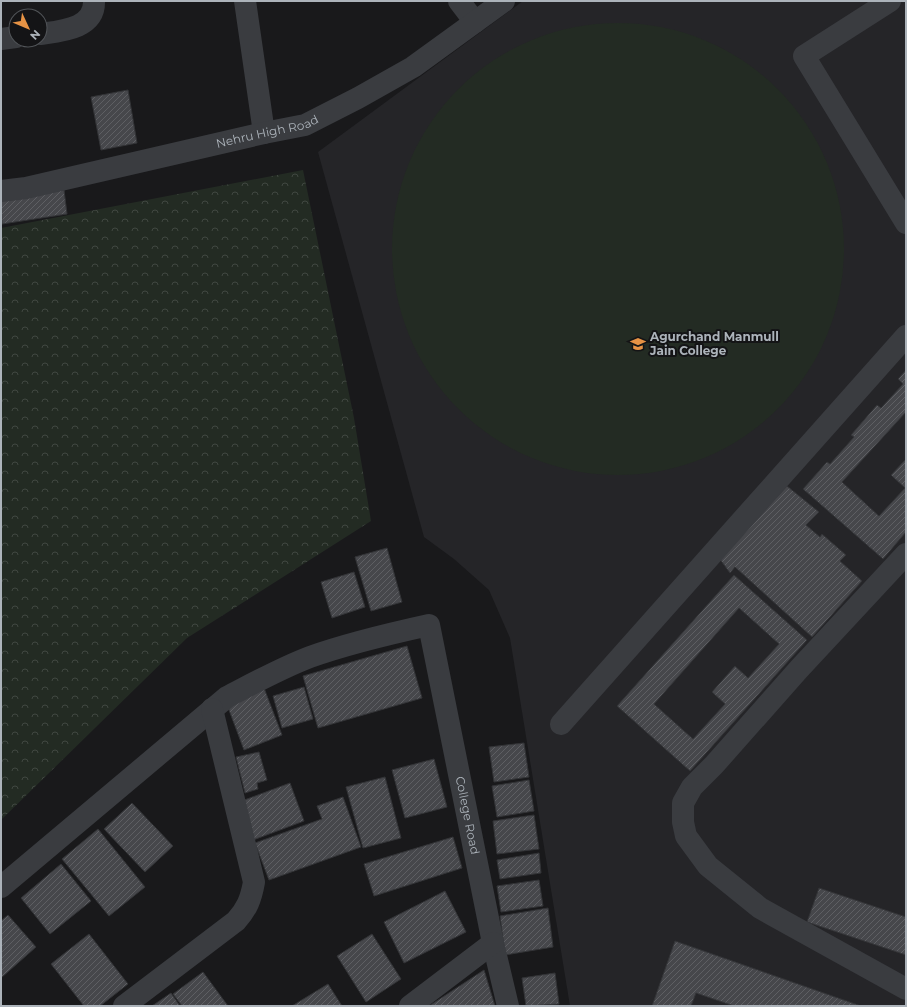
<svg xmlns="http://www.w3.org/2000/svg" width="907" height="1007" font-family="Montserrat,sans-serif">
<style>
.built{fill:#252528}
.park{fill:url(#park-crowns)}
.pitch{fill:#232b23}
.building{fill:url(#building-hatch);stroke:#333437;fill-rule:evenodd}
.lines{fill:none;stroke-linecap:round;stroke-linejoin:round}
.minor{stroke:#3a3c40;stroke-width:22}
.labels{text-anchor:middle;stroke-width:4;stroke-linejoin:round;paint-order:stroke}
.street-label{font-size:12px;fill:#acb3ba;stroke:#141416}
.poi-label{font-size:12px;font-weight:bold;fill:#acb3ba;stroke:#141416;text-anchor:start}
</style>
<defs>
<pattern id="park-crowns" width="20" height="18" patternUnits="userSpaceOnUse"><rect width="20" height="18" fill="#232b23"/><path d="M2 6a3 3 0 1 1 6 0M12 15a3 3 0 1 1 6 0" fill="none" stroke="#404741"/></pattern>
<pattern id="building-hatch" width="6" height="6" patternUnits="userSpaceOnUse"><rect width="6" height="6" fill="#46474b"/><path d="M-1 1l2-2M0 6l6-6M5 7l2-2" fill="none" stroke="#5e5f63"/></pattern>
</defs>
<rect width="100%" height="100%" fill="#19191b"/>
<path class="built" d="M523 1H906V1006H570L510 638 489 590 454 559 424 537 318 152Z"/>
<path class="park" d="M303 170 354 418 371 521 187 638 1 820V228Z"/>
<path class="pitch" d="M392 249a226 226 0 1 1 452 0a226 226 0 1 1-452 0Z"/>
<path class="building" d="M128 90 137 143 101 150 91 97Z
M64 190 67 214 2 224 1 199Z
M906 370V412L842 482 879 516 905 488 891 475 906 459V532L883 559 803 489 827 462 830 464 854 437 851 435 877 405 881 408 903 384 898 379Z
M787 486 819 512 806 525 820 537 822 534 846 555 840 561 862 581 812 637 735 567 730 573 719 558Z
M387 548 402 602 371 611 355 557Z
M354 572 365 607 332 618 321 582Z
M734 575 807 640 690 771 617 706ZM739 608 779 644 748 678 735 666 712 692 725 704 693 739 654 704Z
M407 646 422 698 318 728 303 676Z
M304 687 313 719 282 728 273 696Z
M264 688 282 735 244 750 226 702Z
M524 743 529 777 494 782 489 747Z
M259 752 267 780 257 783 258 789 245 793 236 757Z
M434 759 447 807 405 818 392 770Z
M385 777 401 838 363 848 346 787Z
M529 780 534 811 497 817 492 786Z
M290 783 304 821 253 840 239 802Z
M343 797 361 847 269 880 255 843 322 819 317 806Z
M132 803 173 846 145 872 104 829Z
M534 815 539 849 497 854 493 821Z
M98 829 145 887 109 916 62 859Z
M453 837 462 868 374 896 364 864Z
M539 853 541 873 500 879 497 860Z
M61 864 91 901 50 934 21 898Z
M539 880 543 906 501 912 497 886Z
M819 888 906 917V955L807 922Z
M445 891 466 932 404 963 384 922Z
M548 908 553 947 505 955 500 916Z
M8 915 36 947 1 978V921Z
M89 934 128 984 100 1006H84L51 964Z
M372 934 401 979 366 1002 337 956Z
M675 941 861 1006H734L696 993 691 1006H652Z
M484 970 495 1006H429Z
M203 972 228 1006H182L173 994Z
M555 973 559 1004 526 1006 522 978Z
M328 984 342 1006H292Z
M171 993 180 1006H152Z"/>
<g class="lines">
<g class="minor">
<path d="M245 1 264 133"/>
<path d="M459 1 475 22"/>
<path d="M890 1 804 56 906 223"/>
<path d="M40 34C61 31 95 29 94 1"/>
<path d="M1 39 16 37"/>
<path id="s1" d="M1 191 26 188 264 133 305 125 358 98 413 67 504 1"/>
<path d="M906 554 799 669 714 765 692 787 683 803V822L686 836 708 866 760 908 906 989"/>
<path d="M561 724 906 336"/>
<path id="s2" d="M1 887 227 697C254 683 281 668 310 657 349 643 388 634 429 625L493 943 508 1006"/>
<path d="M124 1006 236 921C247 909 251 899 254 882L212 709"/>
<path d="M410 1006 493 943"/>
</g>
</g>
<defs>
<g id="university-bare" transform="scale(1.2)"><path d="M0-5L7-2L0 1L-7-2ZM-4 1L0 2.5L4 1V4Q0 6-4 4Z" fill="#e79345" stroke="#141416" stroke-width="2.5" paint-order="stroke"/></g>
</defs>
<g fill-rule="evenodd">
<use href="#university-bare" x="638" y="344"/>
</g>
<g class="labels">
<g class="street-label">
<text dy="4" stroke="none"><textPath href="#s1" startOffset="273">Nehru High Road</textPath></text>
<text dy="4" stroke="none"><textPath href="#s2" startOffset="705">College Road</textPath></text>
</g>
<g class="poi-label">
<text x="650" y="341">Agurchand Manmull<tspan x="650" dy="14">Jain College</tspan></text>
</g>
</g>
<rect width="907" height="1007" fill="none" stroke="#acb3ba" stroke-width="4"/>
<g transform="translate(28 28) rotate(134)"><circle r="19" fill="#141416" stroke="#515458"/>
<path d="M0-3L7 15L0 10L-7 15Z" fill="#e79345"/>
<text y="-6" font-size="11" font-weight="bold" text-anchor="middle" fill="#acb3ba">N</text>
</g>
</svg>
